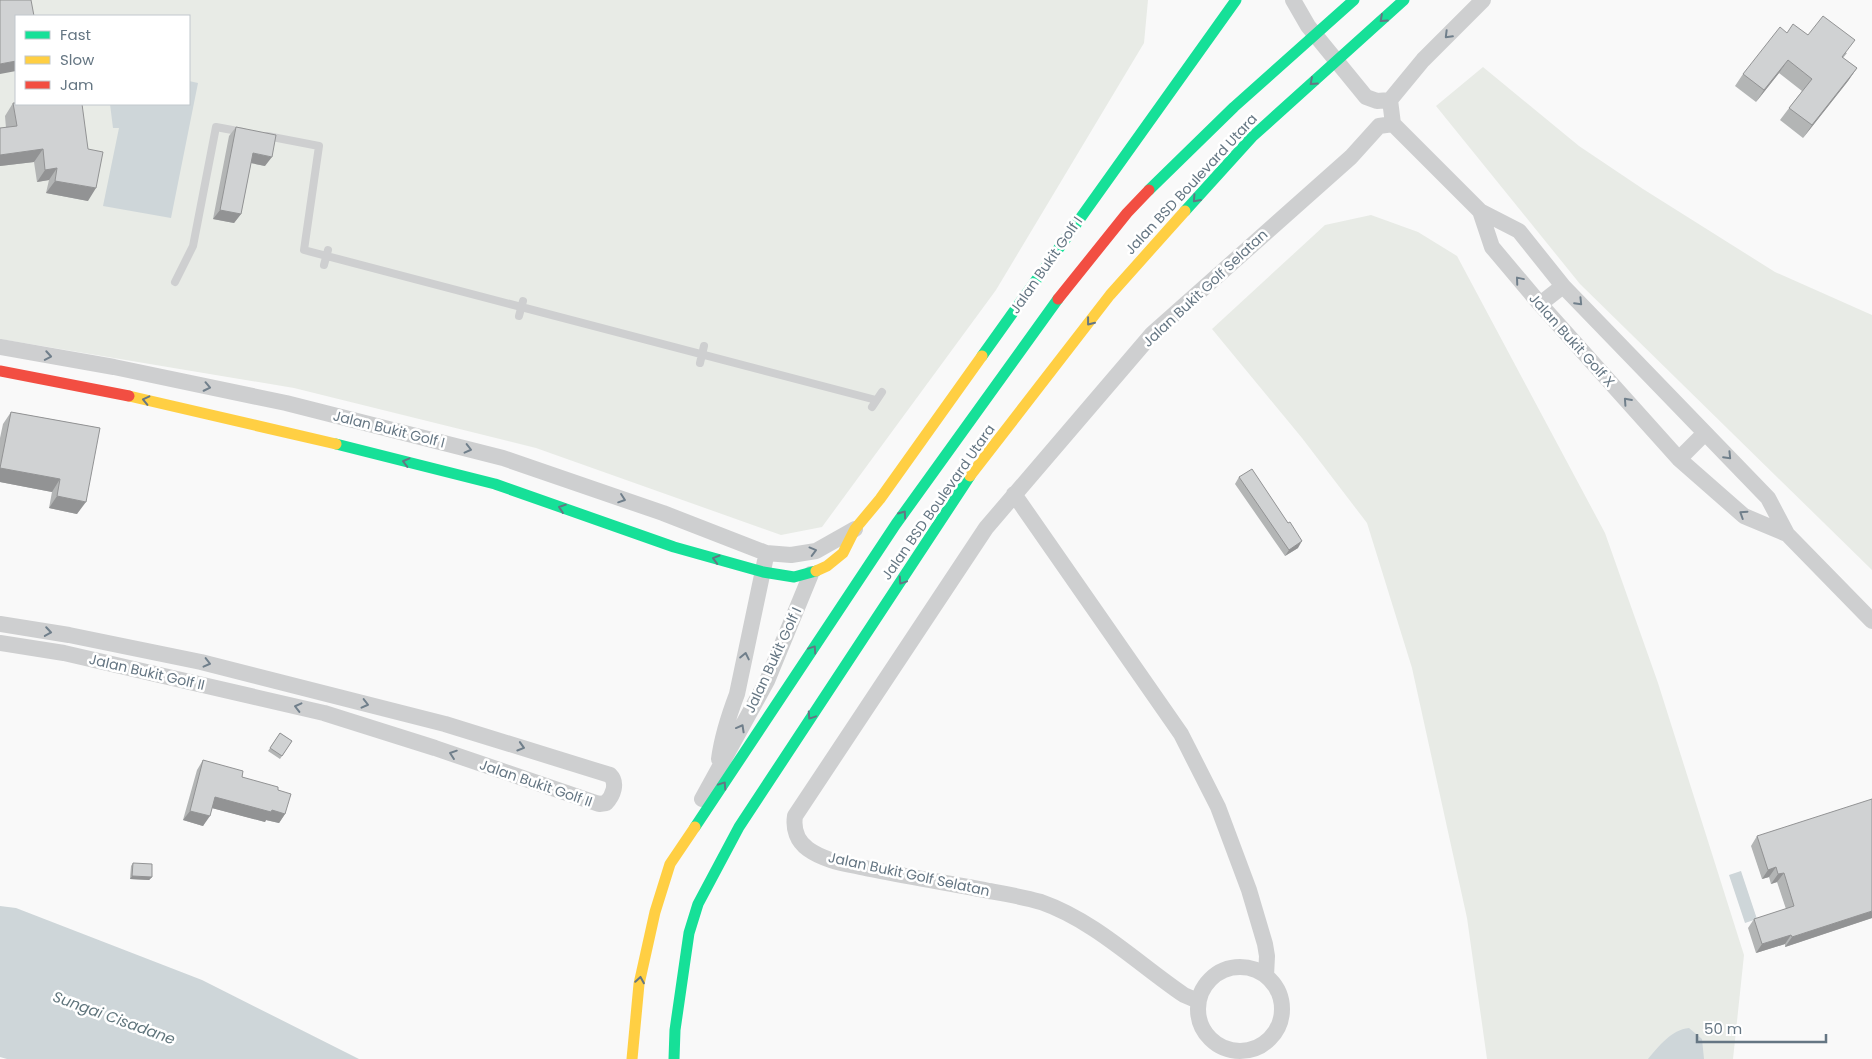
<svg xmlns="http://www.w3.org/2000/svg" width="1872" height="1059" font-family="Poppins,sans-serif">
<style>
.green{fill:#e8ebe6;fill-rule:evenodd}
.water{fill:#ced6d9}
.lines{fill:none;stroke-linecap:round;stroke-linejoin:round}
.lane{stroke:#cecfd0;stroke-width:8}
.street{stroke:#cecfd0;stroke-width:16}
.fast{stroke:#16e098;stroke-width:11}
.slow{stroke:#ffcf43;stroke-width:11}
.jam{stroke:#f24e42;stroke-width:11}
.wall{fill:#b3b5b5}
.shaded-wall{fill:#929394}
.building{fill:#d0d2d3;stroke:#929394}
.oneway{stroke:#657683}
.oneway2{stroke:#707f8b}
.labels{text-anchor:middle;stroke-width:5;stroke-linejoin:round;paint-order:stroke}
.street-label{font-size:14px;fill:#657683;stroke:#fff}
.water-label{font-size:15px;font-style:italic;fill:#60757c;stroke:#fff}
</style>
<rect width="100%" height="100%" fill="#f9f9f9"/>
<path class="green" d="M0 0H1148L1144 43 996 290 822 527 781 535 536 448 294 388 0 339ZM16 16H189V104H16Z
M1483 67 1579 146 1643 189 1775 272 1872 315V570L1580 284 1436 106Z
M1371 215 1418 232 1457 256 1605 533 1658 683 1744 955 1733 1059H1487L1467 918 1412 668 1367 523 1302 438 1212 329 1325 225Z"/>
<path class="water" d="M189 81 198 83 171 218 103 206 119 128H113L110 104H189Z
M1741 871 1757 919 1745 923 1729 875Z
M0 906 16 908 202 980 359 1059H7L0 1057Z
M1689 1028 1702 1039 1704 1059H1648C1659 1046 1671 1030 1689 1028Z"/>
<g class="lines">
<path class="lane" d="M267 136 319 146 304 250 876 400
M324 265 328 250
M175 282 193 246 216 127 243 132
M519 316 523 301
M700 363 704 346
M872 407 882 392"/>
<path class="street" d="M1293 0 1308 26 1366 97 1377 101 1390 100
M1390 100 1393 124 1480 211 1519 231 1563 286 1768 498 1787 534 1872 621
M1390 100 1423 60 1483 0
M1480 211 1492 247 1540 304 1679 459 1744 516 1787 534
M1540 304 1563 286
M0 347 114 367 286 403 503 458 663 513 766 553 791 555 816 551 855 529
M1679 459 1705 433
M1014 494 1181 734 1218 807 1249 890 1265 944 1267 956 1266 976
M0 624 69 635 201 662 445 724 610 775C618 783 613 796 606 803L599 804 435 748 324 713 64 653 0 643
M719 759C722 736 729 715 737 694L765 561
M702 799 767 681 811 574
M1198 1009a42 42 0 1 1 84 0a42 42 0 1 1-84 0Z
M1198 1001 1184 995C1137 963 1095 921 1041 902 1024 897 1006 894 989 891 949 883 909 877 870 869 849 864 826 862 808 849 797 841 793 829 795 816L986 528 1152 334 1351 157 1379 126 1393 124"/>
<path class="fast" d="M1149 190 1234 107 1354 0
M1185 211 1252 137 1404 0
M982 356 1236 0
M336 444 495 484 674 547 763 572 794 577 816 571
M695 827 896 524 1058 299
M674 1059 675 1030 689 933 698 904 739 827 970 476"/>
<path class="slow" d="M129 396 336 444
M970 476 1110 295 1185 211
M816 571 827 566 843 553 855 529 880 499 982 356
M632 1059 639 984 655 912 670 864 695 827"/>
<path class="jam" d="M1058 299 1127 213 1149 190
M0 371 129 396"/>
</g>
<path class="wall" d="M1787 33 1808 35 1847 53 1843 58 1857 68 1848 81 1803 138 1780 120 1802 91 1779 73 1756 102 1735 86 1743 74Z
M13 103 88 201 46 193 49 180 37 182 34 162 0 166V128H6L5 116Z
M236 127 265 166 251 163 241 214 234 223 213 219 229 136Z
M11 412 100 428 77 514 49 508 52 492 0 482V438L3 424Z
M1239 477 1288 523 1298 548 1285 556 1235 484Z
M280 733 292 741 280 759 268 751Z
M203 760 242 777 278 790 285 814 279 823 266 820 265 822 212 808 203 826 183 820 197 770Z
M1757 836 1872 918 1785 947V944L1756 953 1748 928 1754 919 1786 909 1777 882 1771 884 1769 877 1762 879 1751 846Z
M133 863 152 877 149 880 130 879 131 866Z"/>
<path class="shaded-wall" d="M1788 60 1779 73 1756 102 1764 90Z
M16 61V71L0 74V64Z
M1857 68 1848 81 1803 138 1812 125Z
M43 149 34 162 0 166V155Z
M253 153 272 157 265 166 246 162Z
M57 168 49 180 37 182 45 170Z
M55 181 96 188 88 201 46 193Z
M220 210 241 214 234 223 213 219Z
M0 468 60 479 52 492 0 482Z
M57 496 86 502 77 514 49 508Z
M1302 541 1298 548 1285 556 1289 550Z
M215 797 272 810 285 814 279 823 266 820 265 822 208 807Z
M190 811 210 816 203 826 183 820Z
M1776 867 1769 877 1762 879 1768 870Z
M1784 873 1777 882 1771 884 1778 874Z
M132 876 152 877 149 880 130 879Z
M1872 911V918L1785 947 1792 937Z
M1791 935 1785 944 1756 953 1762 944Z"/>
<path class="building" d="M0 0H31L34 16H16V61L0 64Z
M1823 16 1855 40 1842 57 1857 68 1812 125 1789 108 1812 79 1788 60 1764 90 1743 74 1780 27 1787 33 1793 24 1808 35Z
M13 103 71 104H82L88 149 103 152 96 188 55 181 57 168 45 170 43 149 0 155V128L17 126Z
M236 127 276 135 272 157 253 153 241 214 220 210Z
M11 412 100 428 86 502 57 496 60 479 0 468Z
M1252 469 1288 523 1290 522 1302 541 1289 550 1239 477Z
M280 733 292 741 282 756 270 748Z
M203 760 243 771 242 777 278 787V790L291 794 285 814 272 810 271 812 215 797 210 816 190 811Z
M1872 799V911L1792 937 1791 935 1762 944 1754 919 1794 906 1784 873 1778 874 1776 867 1768 870 1757 836Z
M133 863 152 864V877L132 876Z"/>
<defs><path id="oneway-chevron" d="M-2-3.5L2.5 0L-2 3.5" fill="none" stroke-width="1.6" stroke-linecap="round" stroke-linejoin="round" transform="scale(1.25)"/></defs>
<g class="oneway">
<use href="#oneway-chevron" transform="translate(1383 19) rotate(138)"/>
<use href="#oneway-chevron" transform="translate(1313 82) rotate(138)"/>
<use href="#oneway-chevron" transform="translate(1196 199) rotate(132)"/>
<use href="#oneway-chevron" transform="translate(1090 322) rotate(128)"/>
<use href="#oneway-chevron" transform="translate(146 400) rotate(-167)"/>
<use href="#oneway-chevron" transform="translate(406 462) rotate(-166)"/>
<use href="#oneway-chevron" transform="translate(562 508) rotate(-161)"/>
<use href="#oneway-chevron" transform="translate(903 514) rotate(-54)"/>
<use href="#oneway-chevron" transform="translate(716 559) rotate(-164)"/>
<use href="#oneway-chevron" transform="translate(902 581) rotate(124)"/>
<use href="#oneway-chevron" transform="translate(813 649) rotate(-56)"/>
<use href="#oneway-chevron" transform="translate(811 716) rotate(124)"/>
<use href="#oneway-chevron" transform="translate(723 785) rotate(-56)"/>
<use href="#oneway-chevron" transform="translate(640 980) rotate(-81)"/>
</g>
<g class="oneway2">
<use href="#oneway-chevron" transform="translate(1448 35) rotate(135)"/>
<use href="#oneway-chevron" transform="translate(1519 280) rotate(-130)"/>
<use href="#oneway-chevron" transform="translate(1579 302) rotate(46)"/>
<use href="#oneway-chevron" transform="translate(48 356) rotate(10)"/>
<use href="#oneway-chevron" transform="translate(207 387) rotate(12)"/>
<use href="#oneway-chevron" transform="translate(1627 401) rotate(-132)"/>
<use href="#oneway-chevron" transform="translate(468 449) rotate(14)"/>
<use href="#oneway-chevron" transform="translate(1728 456) rotate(46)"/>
<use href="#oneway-chevron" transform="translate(622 499) rotate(19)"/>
<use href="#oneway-chevron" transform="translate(1743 514) rotate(-147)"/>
<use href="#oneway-chevron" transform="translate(813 551) rotate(-15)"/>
<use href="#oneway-chevron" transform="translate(48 632) rotate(9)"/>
<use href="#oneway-chevron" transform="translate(745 656) rotate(-78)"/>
<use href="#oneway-chevron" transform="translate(207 663) rotate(14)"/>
<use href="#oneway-chevron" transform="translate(365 704) rotate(14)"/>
<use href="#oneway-chevron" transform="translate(298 707) rotate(-166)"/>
<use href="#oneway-chevron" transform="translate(741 728) rotate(-61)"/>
<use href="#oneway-chevron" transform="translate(521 747) rotate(17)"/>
<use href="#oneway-chevron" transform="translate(453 754) rotate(-161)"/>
</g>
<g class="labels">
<g class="street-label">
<text transform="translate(1191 184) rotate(-47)" y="5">Jalan BSD Boulevard Utara</text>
<text transform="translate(1046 265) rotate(-55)" y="5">Jalan Bukit Golf I</text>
<text transform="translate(1205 288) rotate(-43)" y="5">Jalan Bukit Golf Selatan</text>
<text transform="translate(1572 340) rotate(48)" y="5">Jalan Bukit Golf X</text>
<text transform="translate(389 429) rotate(14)" y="5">Jalan Bukit Golf I</text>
<text transform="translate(938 502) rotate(-55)" y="5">Jalan BSD Boulevard Utara</text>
<text transform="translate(773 660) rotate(-65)" y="5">Jalan Bukit Golf I</text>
<text transform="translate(147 672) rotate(13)" y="5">Jalan Bukit Golf II</text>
<text transform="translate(536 783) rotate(19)" y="5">Jalan Bukit Golf II</text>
<text transform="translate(909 874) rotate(12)" y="5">Jalan Bukit Golf Selatan</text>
</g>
<g class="water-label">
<text transform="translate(114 1018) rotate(20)" y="5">Sungai Cisadane</text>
</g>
</g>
<rect x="15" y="15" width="175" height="90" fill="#ffffff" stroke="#c1c8cd"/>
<rect x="25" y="31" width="25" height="8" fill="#16e098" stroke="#c1c8cd"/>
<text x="60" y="40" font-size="15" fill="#657683">Fast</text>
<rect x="25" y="56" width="25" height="8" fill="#ffcf43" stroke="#c1c8cd"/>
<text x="60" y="65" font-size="15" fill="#657683">Slow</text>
<rect x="25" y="81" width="25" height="8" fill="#f24e42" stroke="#c1c8cd"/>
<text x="60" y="90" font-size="15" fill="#657683">Jam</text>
<path d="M1697 1034v8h129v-8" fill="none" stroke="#657683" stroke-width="2.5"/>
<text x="1704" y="1034" font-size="15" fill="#657683" stroke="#ffffff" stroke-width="4" paint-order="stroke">50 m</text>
</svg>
